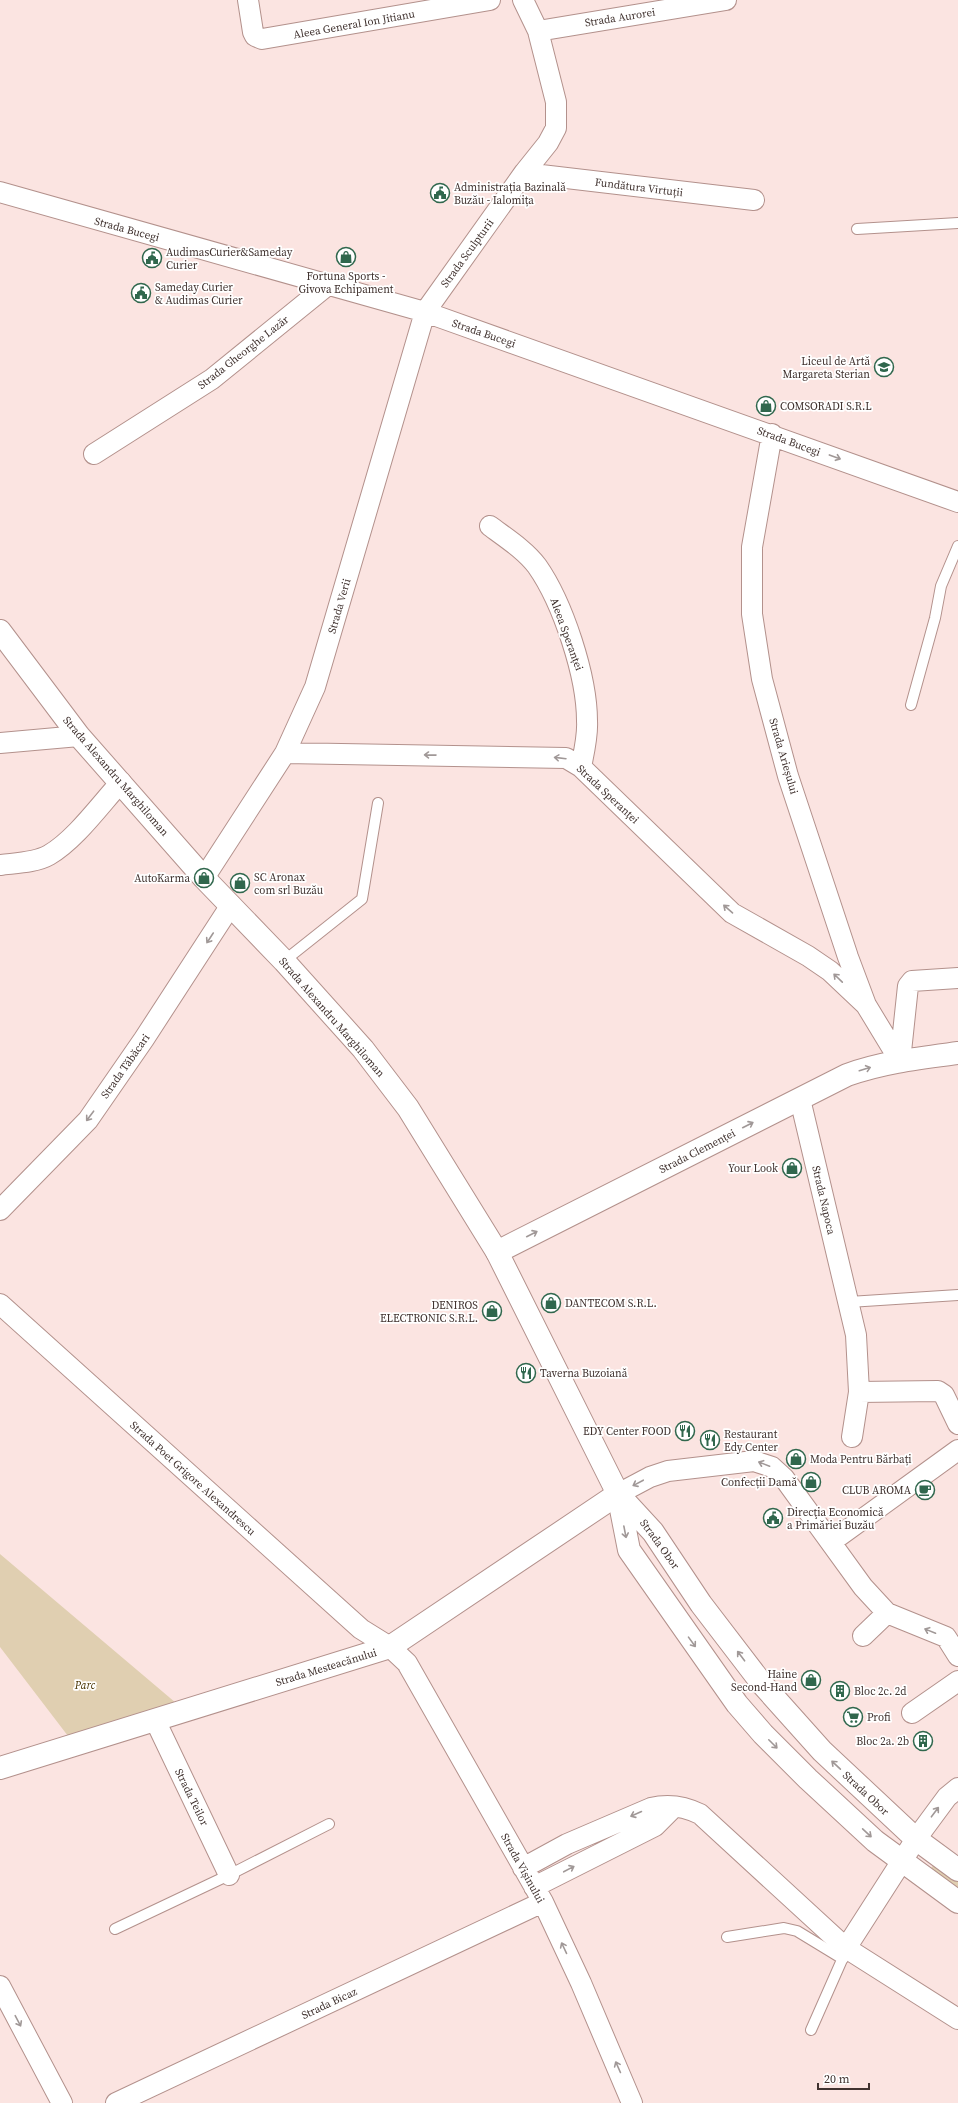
<svg xmlns="http://www.w3.org/2000/svg" width="958" height="2103" font-family="'Source Serif 4',serif">
<style>
.green{fill:#e0cfb1}
.lines{fill:none;stroke-linecap:round;stroke-linejoin:round}
.lane-casing{stroke:#b3918c;stroke-width:12}
.street-casing{stroke:#b3918c;stroke-width:22}
.secondary-casing{stroke:#b3918c;stroke-width:24}
.primary-casing{stroke:#b3918c;stroke-width:24}
.lane{stroke:#fff;stroke-width:10}
.street{stroke:#fff;stroke-width:20}
.secondary{stroke:#fff;stroke-width:22}
.primary{stroke:#fff;stroke-width:22}
.oneway{stroke:#a09897}
.labels{text-anchor:middle;stroke-width:3.5;stroke-linejoin:round;paint-order:stroke}
.street-label{font-size:11px;fill:#40322f;stroke:#fff}
.poi-label{font-size:11px;fill:#40322f;stroke:#fff;text-anchor:start}
.park-label{font-size:11px;font-style:italic;fill:#483301;stroke:#fff}
</style>
<rect width="100%" height="100%" fill="#fbe4e1"/>
<path class="green" d="M0 1554 176 1703 68 1736 0 1647Z
M937 1860 958 1876V1898L926 1875Z"/>
<g class="lines">
<g class="lane-casing">
<path id="lane" d="M857 229 958 223
M911 705 935 618 941 586 958 546
M284 961 362 899 378 803
M849 1302 958 1295
M115 1929 229 1875 329 1824
M727 1937 784 1928 797 1931 843 1959
M811 2030 845 1953"/>
</g>
<g class="street-casing">
<path id="street" d="M248 0 253 32 255 36 262 39 490 0
M538 31 726 0
M524 173 754 200
M0 192 425 312 958 502
M772 434 752 547V614L762 679 788 776 848 957 866 1005 900 1061
M94 454 212 379 329 284
M490 526C506 538 525 550 537 566 563 603 587 676 587 721 588 736 584 752 581 767
M0 743 79 736
M285 753 566 758 581 767 732 913 808 956 830 971 866 1005
M0 865C15 863 35 863 49 855 75 840 100 805 121 782
M204 878 285 753 315 687 425 312 524 173 548 143 556 128V102L538 31 523 0
M900 1061 908 986 912 981 958 978
M800 1099 856 1335 859 1392 852 1437
M0 1210 88 1120 144 1039 231 905
M0 1304 361 1629 390 1647 407 1663 543 1902 581 1983 632 2103
M859 1392 938 1391 944 1395 958 1424
M618 1494 650 1477 668 1471 754 1461 772 1467 784 1478 863 1587 887 1613 946 1637 958 1656
M831 1542 958 1450
M863 1636 887 1613
M912 1713 958 1681
M155 1720 229 1875
M523 1868 567 1844 651 1808C667 1804 684 1806 700 1814L846 1948 958 2019
M534 1887 655 1826 674 1807
M846 1948 916 1839 947 1797 958 1788
M0 1986 62 2103
M116 2103 543 1902"/>
</g>
<g class="secondary-casing">
<path id="secondary" d="M497 1252 847 1075C883 1062 920 1058 958 1053
M0 1768 390 1647 618 1494"/>
</g>
<g class="primary-casing">
<path id="primary" d="M0 631 79 736 204 878 284 961 363 1049 408 1108 497 1252 618 1494 629 1550 737 1704 763 1734 808 1779 875 1841 958 1902
M618 1494 653 1532 701 1604 763 1685 822 1751 916 1839 958 1870"/>
</g>
<use href="#lane" class="lane"/>
<use href="#street" class="street"/>
<use href="#secondary" class="secondary"/>
<use href="#primary" class="primary"/>
</g>
<defs><path id="oneway-shaft" d="M-6 0H5M1.5-3L5.5 0L1.5 3" fill="none" stroke-width="1.6" stroke-linecap="round" stroke-linejoin="round"/></defs>
<g class="oneway">
<use href="#oneway-shaft" transform="translate(835 457) rotate(20)"/>
<use href="#oneway-shaft" transform="translate(430 755) rotate(-179)"/>
<use href="#oneway-shaft" transform="translate(560 758) rotate(-173)"/>
<use href="#oneway-shaft" transform="translate(728 909) rotate(-139)"/>
<use href="#oneway-shaft" transform="translate(210 938) rotate(123)"/>
<use href="#oneway-shaft" transform="translate(838 978) rotate(-136)"/>
<use href="#oneway-shaft" transform="translate(865 1069) rotate(-17)"/>
<use href="#oneway-shaft" transform="translate(90 1116) rotate(127)"/>
<use href="#oneway-shaft" transform="translate(748 1125) rotate(-27)"/>
<use href="#oneway-shaft" transform="translate(532 1234) rotate(-27)"/>
<use href="#oneway-shaft" transform="translate(764 1464) rotate(-159)"/>
<use href="#oneway-shaft" transform="translate(638 1483) rotate(152)"/>
<use href="#oneway-shaft" transform="translate(625 1532) rotate(79)"/>
<use href="#oneway-shaft" transform="translate(930 1631) rotate(-158)"/>
<use href="#oneway-shaft" transform="translate(692 1642) rotate(54)"/>
<use href="#oneway-shaft" transform="translate(741 1656) rotate(-127)"/>
<use href="#oneway-shaft" transform="translate(773 1744) rotate(45)"/>
<use href="#oneway-shaft" transform="translate(836 1765) rotate(-137)"/>
<use href="#oneway-shaft" transform="translate(935 1812) rotate(-53)"/>
<use href="#oneway-shaft" transform="translate(636 1814) rotate(156)"/>
<use href="#oneway-shaft" transform="translate(867 1833) rotate(43)"/>
<use href="#oneway-shaft" transform="translate(569 1869) rotate(-28)"/>
<use href="#oneway-shaft" transform="translate(564 1948) rotate(-115)"/>
<use href="#oneway-shaft" transform="translate(18 2021) rotate(62)"/>
<use href="#oneway-shaft" transform="translate(618 2067) rotate(-114)"/>
</g>
<defs>
<g id="civic-ring" transform="scale(1)"><circle r="9.5" fill="#fff" stroke="#30674d" stroke-width="1.5"/><path d="M-.6-6.5H3V-4.5H.6V-3L4-1V1h2V6H-6V1h2V-1L-.6-3ZM-1.2 2.5V6h2.4V2.5Z" fill="#30674d"/></g>
<g id="shop-ring" transform="scale(1)"><circle r="9.5" fill="#fff" stroke="#30674d" stroke-width="1.5"/><path d="M-5-2.5h2.3a2.7 3.5 0 0 1 5.4 0H5L5.5 6h-11ZM-1.5-2.5h3a1.5 2.3 0 0 0-3 0Z" fill="#30674d"/></g>
<g id="university-ring" transform="scale(1)"><circle r="9.5" fill="#fff" stroke="#30674d" stroke-width="1.5"/><path d="M0-5L7-2L0 1L-7-2ZM-4 1L0 2.5L4 1V4Q0 6-4 4Z" fill="#30674d"/></g>
<g id="restaurant-ring" transform="scale(1)"><circle r="9.5" fill="#fff" stroke="#30674d" stroke-width="1.5"/><path d="M-5-6h1v4h1v-4h1v4h1v-4h1v5L-1.5 .5V6h-2V.5L-5-1ZM5-6V6H3V1.5H1.5Q1.5-4 5-6Z" fill="#30674d"/></g>
<g id="cafe-ring" transform="scale(1)"><circle r="9.5" fill="#fff" stroke="#30674d" stroke-width="1.5"/><path d="M-5.5-4.5H6V0H3Q3 3.5 0 3.5H-2.5Q-5.5 3.5-5.5 0ZM3-3.2v2h1.7v-2ZM-6 4.5H4V6H-6Z" fill="#30674d"/></g>
<g id="building-ring" transform="scale(1)"><circle r="9.5" fill="#fff" stroke="#30674d" stroke-width="1.5"/><path d="M-4-6H4V6H1V3H-1V6H-4ZM-2.5-4.3h1.7v1.8h-1.7ZM.8-4.3h1.7v1.8H.8ZM-2.5-1h1.7V.8h-1.7ZM.8-1h1.7V.8H.8Z" fill="#30674d"/></g>
<g id="supermarket-ring" transform="scale(1)"><circle r="9.5" fill="#fff" stroke="#30674d" stroke-width="1.5"/><path d="M-6-5.5h2.5l.6 2H6L4.5 2H-2.5L-4.4-4H-6ZM-1.5 3.2a1.3 1.3 0 1 0 .1 0ZM3 3.2a1.3 1.3 0 1 0 .1 0Z" fill="#30674d"/></g>
</defs>
<g fill-rule="evenodd">
<use href="#civic-ring" x="440" y="193"/>
<use href="#shop-ring" x="346" y="257"/>
<use href="#civic-ring" x="152" y="258"/>
<use href="#civic-ring" x="141" y="293"/>
<use href="#university-ring" x="884" y="367"/>
<use href="#shop-ring" x="766" y="406"/>
<use href="#shop-ring" x="204" y="878"/>
<use href="#shop-ring" x="240" y="883"/>
<use href="#shop-ring" x="792" y="1168"/>
<use href="#shop-ring" x="551" y="1303"/>
<use href="#shop-ring" x="492" y="1311"/>
<use href="#restaurant-ring" x="526" y="1373"/>
<use href="#restaurant-ring" x="685" y="1431"/>
<use href="#restaurant-ring" x="710" y="1440"/>
<use href="#shop-ring" x="796" y="1459"/>
<use href="#shop-ring" x="811" y="1482"/>
<use href="#cafe-ring" x="925" y="1490"/>
<use href="#civic-ring" x="773" y="1518"/>
<use href="#shop-ring" x="811" y="1680"/>
<use href="#building-ring" x="840" y="1691"/>
<use href="#supermarket-ring" x="853" y="1717"/>
<use href="#building-ring" x="923" y="1741"/>
</g>
<g class="labels">
<g class="street-label">
<text transform="translate(620 17) rotate(-9)" y="4">Strada Aurorei</text>
<text transform="translate(354 24) rotate(-10)" y="4">Aleea General Ion Jitianu</text>
<text transform="translate(639 187) rotate(7)" y="4">Fundătura Virtuții</text>
<text transform="translate(127 229) rotate(15)" y="4">Strada Bucegi</text>
<text transform="translate(467 253) rotate(-54)" y="4">Strada Sculpturii</text>
<text transform="translate(484 333) rotate(19)" y="4">Strada Bucegi</text>
<text transform="translate(243 352) rotate(-38)" y="4">Strada Gheorghe Lazăr</text>
<text transform="translate(789 441) rotate(20)" y="4">Strada Bucegi</text>
<text transform="translate(339 606) rotate(-74)" y="4">Strada Verii</text>
<text transform="translate(567 634) rotate(70)" y="4">Aleea Speranței</text>
<text transform="translate(784 756) rotate(74)" y="4">Strada Arieșului</text>
<text transform="translate(116 776) rotate(49)" y="4">Strada Alexandru Marghiloman</text>
<text transform="translate(608 794) rotate(43)" y="4">Strada Speranței</text>
<text transform="translate(332 1017) rotate(49)" y="4">Strada Alexandru Marghiloman</text>
<text transform="translate(125 1066) rotate(-55)" y="4">Strada Tăbăcari</text>
<text transform="translate(697 1151) rotate(-27)" y="4">Strada Clemenței</text>
<text transform="translate(824 1200) rotate(77)" y="4">Strada Napoca</text>
<text transform="translate(193 1478) rotate(42)" y="4">Strada Poet Grigore Alexandrescu</text>
<text transform="translate(660 1544) rotate(54)" y="4">Strada Obor</text>
<text transform="translate(326 1667) rotate(-17)" y="4">Strada Mesteacănului</text>
<text transform="translate(866 1793) rotate(43)" y="4">Strada Obor</text>
<text transform="translate(192 1797) rotate(64)" y="4">Strada Teilor</text>
<text transform="translate(523 1868) rotate(61)" y="4">Strada Vișinului</text>
<text transform="translate(329 2003) rotate(-25)" y="4">Strada Bicaz</text>
</g>
<g class="poi-label">
<text x="454" y="191">Administrația Bazinală<tspan x="454" dy="13">Buzău - Ialomița</tspan></text>
<text x="166" y="256">AudimasCurier&amp;Sameday<tspan x="166" dy="13">Curier</tspan></text>
<text x="346" y="280" text-anchor="middle">Fortuna Sports -<tspan x="346" dy="13">Givova Echipament</tspan></text>
<text x="155" y="291">Sameday Curier<tspan x="155" dy="13">&amp; Audimas Curier</tspan></text>
<text x="870" y="365" text-anchor="end">Liceul de Artă<tspan x="870" dy="13">Margareta Sterian</tspan></text>
<text x="780" y="410">COMSORADI S.R.L</text>
<text x="254" y="881">SC Aronax<tspan x="254" dy="13">com srl Buzău</tspan></text>
<text x="190" y="882" text-anchor="end">AutoKarma</text>
<text x="778" y="1172" text-anchor="end">Your Look</text>
<text x="565" y="1307">DANTECOM S.R.L.</text>
<text x="478" y="1309" text-anchor="end">DENIROS<tspan x="478" dy="13">ELECTRONIC S.R.L.</tspan></text>
<text x="540" y="1377">Taverna Buzoiană</text>
<text x="671" y="1435" text-anchor="end">EDY Center FOOD</text>
<text x="724" y="1438">Restaurant<tspan x="724" dy="13">Edy Center</tspan></text>
<text x="810" y="1463">Moda Pentru Bărbați</text>
<text x="797" y="1486" text-anchor="end">Confecții Damă</text>
<text x="911" y="1494" text-anchor="end">CLUB AROMA</text>
<text x="787" y="1516">Direcţia Economică<tspan x="787" dy="13">a Primăriei Buzău</tspan></text>
<text x="797" y="1678" text-anchor="end">Haine<tspan x="797" dy="13">Second-Hand</tspan></text>
<text x="854" y="1695">Bloc 2c. 2d</text>
<text x="867" y="1721">Profi</text>
<text x="909" y="1745" text-anchor="end">Bloc 2a. 2b</text>
</g>
<g class="park-label">
<text x="85" y="1689">Parc</text>
</g>
</g>
<path d="M818 2083v6h51v-6" fill="none" stroke="#40322f" stroke-width="2"/>
<text x="824" y="2083" font-size="12" fill="#40322f" stroke="#ffffff" stroke-width="3" paint-order="stroke">20 m</text>
</svg>
